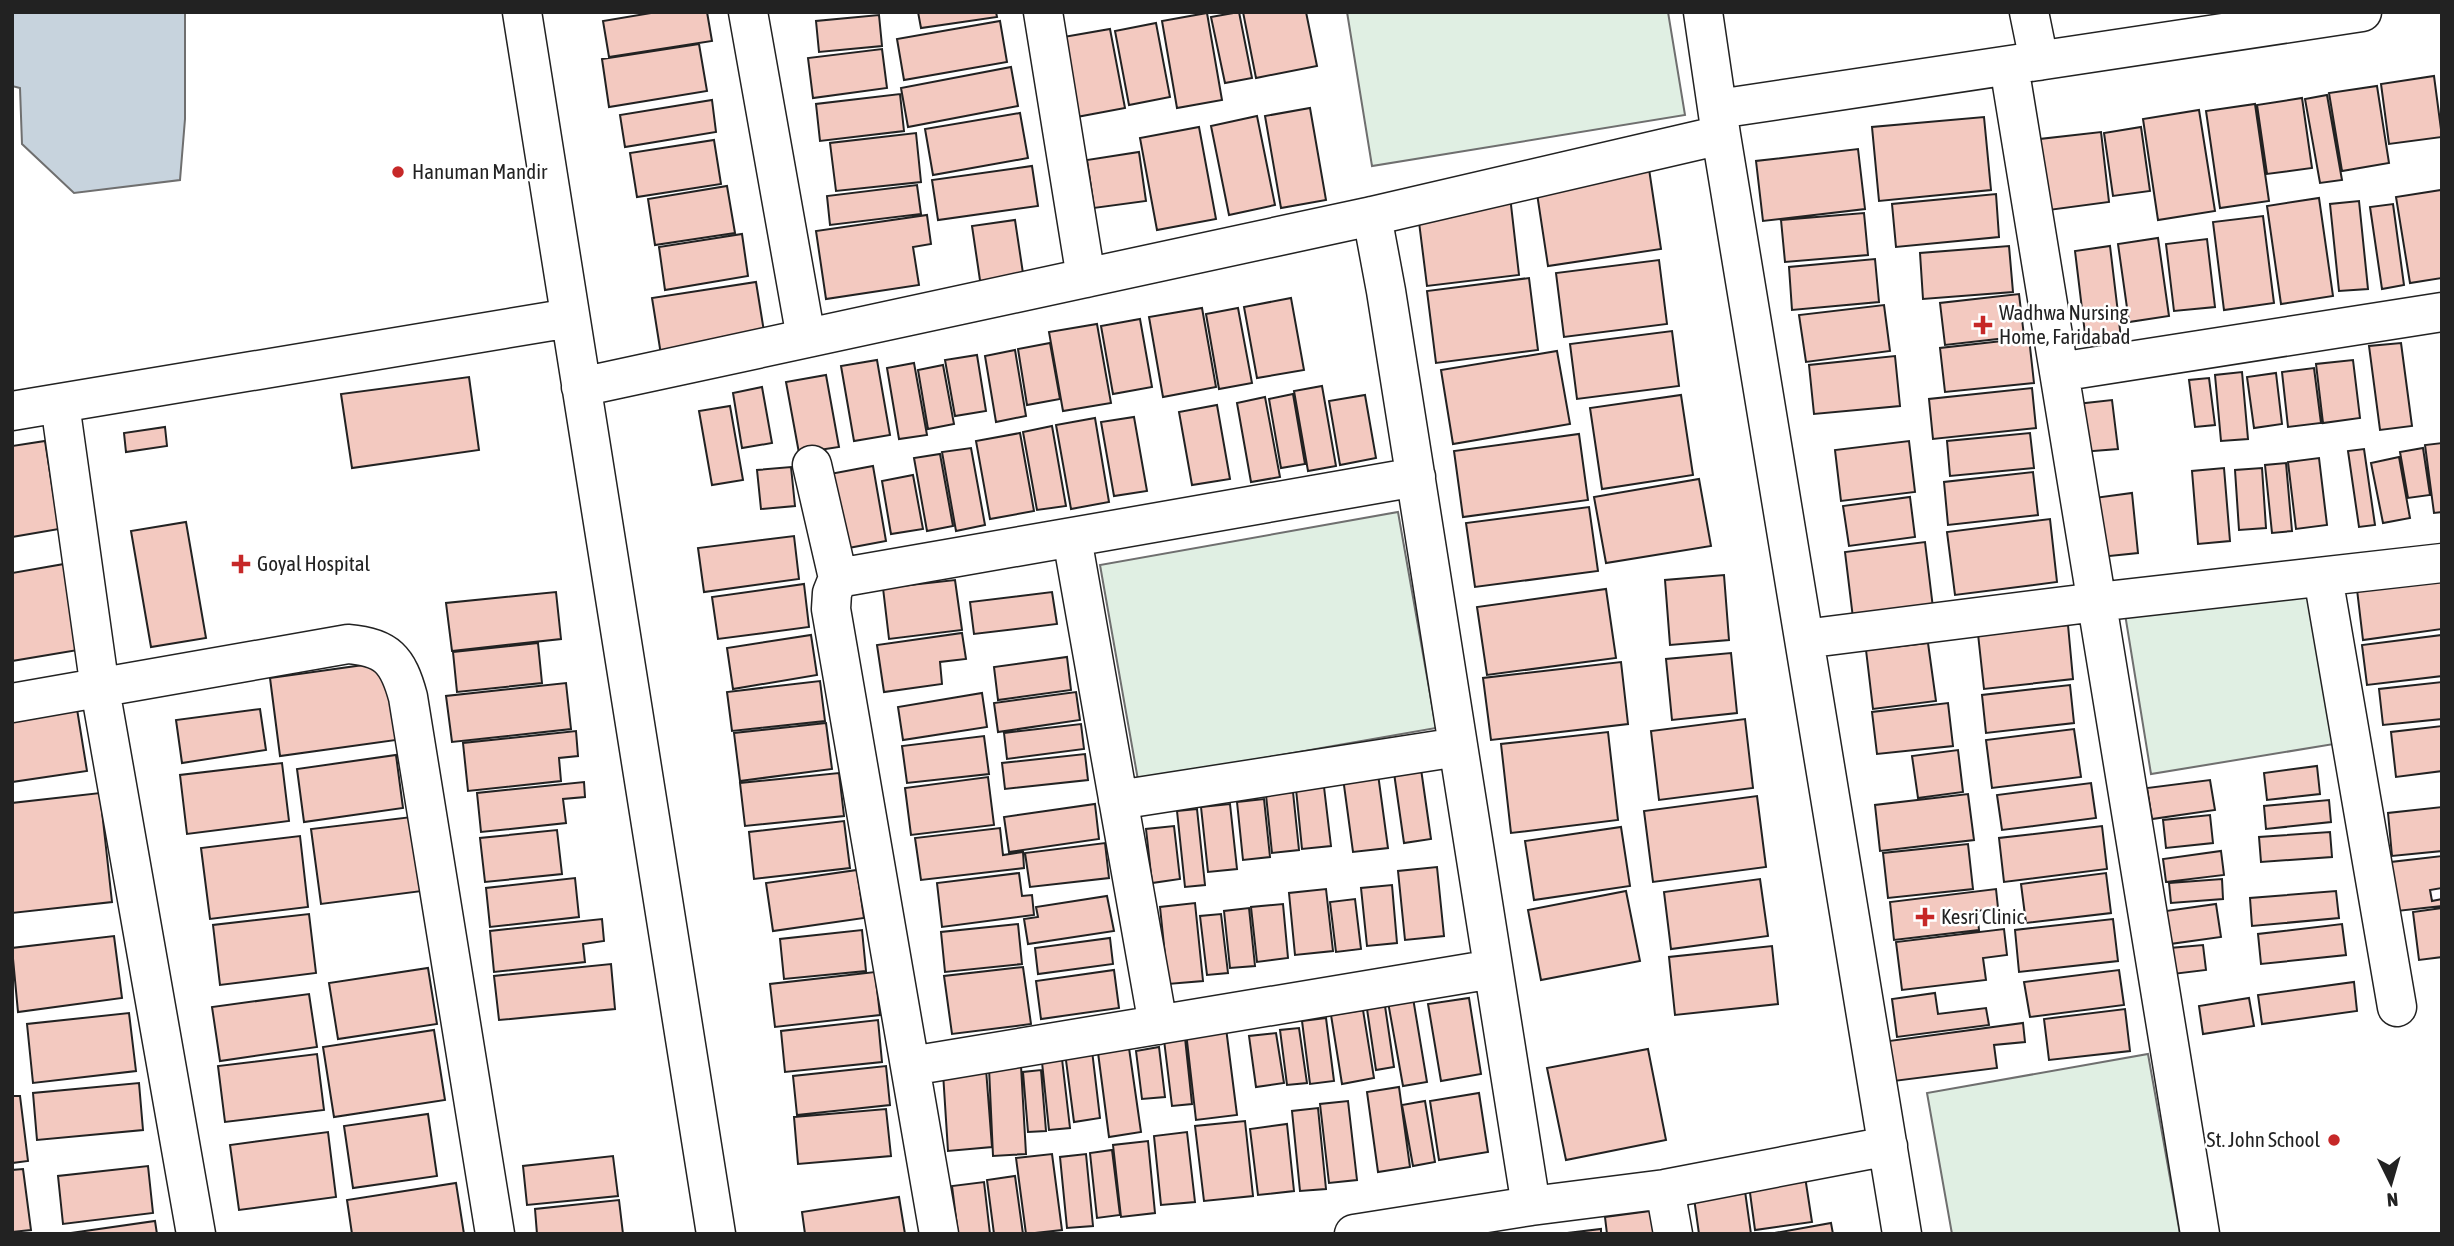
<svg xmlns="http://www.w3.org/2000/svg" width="2454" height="1246" font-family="'Asap Condensed',sans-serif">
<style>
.green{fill:#e0efe3;stroke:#6f6f6f;stroke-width:2}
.water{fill:#c7d3dd;stroke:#6f6f6f;stroke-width:2}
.building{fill:#f3c9c0;stroke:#222;stroke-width:2}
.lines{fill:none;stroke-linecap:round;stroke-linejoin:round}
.minor-casing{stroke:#222;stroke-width:41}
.minor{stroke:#fff;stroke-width:38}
.poi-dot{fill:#c62828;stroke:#fff;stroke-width:2.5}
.labels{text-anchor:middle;stroke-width:5;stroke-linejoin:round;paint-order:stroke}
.poi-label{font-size:21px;fill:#222;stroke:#fff;text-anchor:start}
</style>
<rect width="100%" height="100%" fill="#fff"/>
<path class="green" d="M1347 12H1668L1685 115 1372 166Z
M1398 512 1436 728 1138 780 1100 565Z
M2307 584 2334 744 2151 774 2125 614Z
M2148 1054 2180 1234H1952L1927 1093Z"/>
<path class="water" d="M12 12H185V119L180 180 74 193 22 144 20 88 12 86Z"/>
<path class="building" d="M657 12H707L712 41 609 57 603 21Z
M918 12H996L997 17 921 28Z
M1239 12 1252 78 1225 83 1211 17Z
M1243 12H1306L1317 66 1256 78Z
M1207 13 1222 100 1177 108 1162 21Z
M879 15 882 46 819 52 816 21Z
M1000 21 1007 62 904 80 897 39Z
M1156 23 1170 97 1129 105 1115 31Z
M1110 29 1125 108 1066 119 1052 39Z
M699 44 707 91 609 107 602 59Z
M882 49 887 88 813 98 808 58Z
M1011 67 1018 106 908 127 901 88Z
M2434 76 2442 137 2389 144 2381 84Z
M2377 86 2389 163 2342 171 2329 93Z
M900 94 904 131 820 141 816 104Z
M2327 95 2342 180 2320 183 2305 99Z
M2302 98 2312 168 2267 174 2257 105Z
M712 100 716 132 625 147 620 115Z
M2255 104 2269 201 2220 208 2206 111Z
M1310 108 1326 200 1281 208 1265 116Z
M2199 110 2215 211 2158 220 2143 119Z
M1020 113 1028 158 933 175 925 129Z
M1257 116 1275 205 1229 215 1211 126Z
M1984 117 1991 190 1879 201 1872 127Z
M1199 127 1216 219 1157 230 1140 138Z
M2141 127 2150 191 2113 196 2104 133Z
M2101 132 2109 202 2049 210 2040 139Z
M916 133 921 182 836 191 830 143Z
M714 140 721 184 637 197 630 153Z
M1858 149 1865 209 1763 221 1756 161Z
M1139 152 1146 201 1094 208 1087 160Z
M1032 166 1038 206 938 220 932 180Z
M1649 169 1661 249 1548 266 1536 187Z
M917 185 921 214 830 225 827 196Z
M727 186 735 233 655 245 648 199Z
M2441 190 2442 278 2410 283 2396 197Z
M1996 194 1999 237 1896 247 1892 204Z
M1510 196 1519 275 1427 286 1417 206Z
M2319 198 2333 296 2281 304 2267 206Z
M2359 201 2368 289 2339 291 2330 204Z
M2393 204 2404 285 2382 289 2370 207Z
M1864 213 1868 255 1785 262 1781 220Z
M927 215 931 244 913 247 919 285 826 299 816 231Z
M2263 216 2274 303 2224 310 2213 222Z
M1015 220 1024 280 981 287 972 226Z
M742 234 748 276 665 290 659 247Z
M2158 238 2169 316 2129 322 2118 244Z
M2207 239 2215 307 2174 311 2166 244Z
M2009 246 2013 292 1923 299 1920 253Z
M2110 246 2121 338 2086 342 2075 251Z
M1875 259 1879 302 1792 310 1789 267Z
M1659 260 1667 324 1564 337 1556 273Z
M1529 278 1538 350 1436 363 1427 291Z
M756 282 766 344 662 361 652 298Z
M2019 294 2024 336 1945 345 1940 303Z
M1291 298 1304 370 1257 378 1244 307Z
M1884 305 1890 351 1806 362 1799 315Z
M1202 308 1216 387 1163 397 1149 317Z
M1238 308 1252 383 1219 389 1206 314Z
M1140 319 1152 387 1113 394 1101 326Z
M1097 324 1111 403 1063 411 1049 332Z
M1672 331 1679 386 1577 399 1570 344Z
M2029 338 2034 383 1945 392 1940 348Z
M1050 343 1060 399 1027 405 1018 349Z
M2401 343 2412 426 2380 430 2369 346Z
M1015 350 1026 416 996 422 985 356Z
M1557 351 1570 424 1453 444 1441 370Z
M977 355 986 411 955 416 945 360Z
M1895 356 1900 406 1814 414 1809 365Z
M877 360 890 435 854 441 841 366Z
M2353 360 2360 418 2323 423 2316 364Z
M914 363 927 435 899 439 887 368Z
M943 365 954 424 928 429 918 370Z
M2314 368 2321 423 2288 427 2282 372Z
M2242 372 2248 439 2221 441 2215 375Z
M2276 373 2282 424 2254 428 2247 377Z
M826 375 839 447 799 453 786 382Z
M469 377 479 450 352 468 341 394Z
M2209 378 2215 425 2195 427 2189 380Z
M1322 386 1336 466 1308 471 1294 391Z
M762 387 772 443 742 448 733 393Z
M2032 388 2036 428 1933 439 1929 399Z
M1293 394 1305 464 1281 468 1269 399Z
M1365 395 1376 458 1340 465 1329 401Z
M1681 395 1693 475 1602 489 1590 408Z
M1265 397 1280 477 1251 482 1237 403Z
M2112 400 2118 449 2081 452 2077 404Z
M1217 405 1230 479 1192 485 1179 412Z
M730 406 743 480 712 485 699 411Z
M1134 417 1147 491 1114 496 1101 422Z
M1095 418 1109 502 1071 509 1056 425Z
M1052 426 1066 506 1037 510 1023 432Z
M165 427 167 446 126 452 124 433Z
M1020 433 1034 511 990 519 976 441Z
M2030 433 2034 468 1950 476 1947 441Z
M1579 434 1588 500 1463 517 1454 451Z
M45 441 59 529 12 537V446Z
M1909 441 1915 492 1841 501 1835 450Z
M2442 443V512L2434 513 2425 445Z
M971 448 985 525 956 531 942 452Z
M2423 448 2430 495 2408 498 2400 452Z
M2364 449 2375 525 2359 527 2348 451Z
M940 454 953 526 927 531 914 458Z
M2399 457 2410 518 2383 523 2371 463Z
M2319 458 2327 525 2296 529 2288 462Z
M2286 463 2292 531 2272 533 2265 465Z
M873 466 886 541 843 549 830 474Z
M791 467 795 506 761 509 757 470Z
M2224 468 2230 541 2198 544 2192 471Z
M2262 468 2266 528 2239 530 2235 470Z
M2033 472 2038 515 1948 525 1944 482Z
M913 475 923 529 891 534 882 481Z
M1699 479 1711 546 1606 563 1594 497Z
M2132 493 2138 553 2100 557 2094 498Z
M1910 497 1915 537 1849 546 1843 506Z
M1589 507 1598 571 1475 587 1466 523Z
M2050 519 2057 582 1955 595 1947 532Z
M186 522 206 638 151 647 131 531Z
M794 536 799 579 704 592 698 548Z
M1925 542 1933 608 1853 618 1845 552Z
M64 564 78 650 12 661V573Z
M2442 569V629L2363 640 2356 581Z
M1724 575 1729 640 1670 645 1665 580Z
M955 580 962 630 889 639 883 588Z
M804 584 809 627 718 639 712 597Z
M1606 589 1616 658 1487 675 1477 607Z
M556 592 561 639 452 651 446 603Z
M1052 592 1057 624 974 634 970 602Z
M2068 625 2073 679 1984 689 1978 634Z
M962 633 966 659 940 662 942 684 884 692 877 645Z
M811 635 817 675 733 689 727 648Z
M2442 635V676L2367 685 2362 645Z
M538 643 542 683 457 692 453 652Z
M1928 643 1936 701 1873 709 1866 650Z
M1731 653 1737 713 1672 720 1666 659Z
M1067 657 1071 690 998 700 994 667Z
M385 662 396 740 280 756 270 678Z
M1621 662 1628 724 1491 740 1483 678Z
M820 681 825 721 732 731 727 692Z
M2442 682V719L2383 725 2379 689Z
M566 683 571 729 452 742 446 696Z
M2070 685 2074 723 1986 733 1982 695Z
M1076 692 1080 720 998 732 994 703Z
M982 693 987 727 903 740 898 707Z
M1948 703 1953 746 1877 754 1872 712Z
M77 709 87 771 12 782V719Z
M260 709 266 750 182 763 176 720Z
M1745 719 1753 788 1659 800 1651 731Z
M826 723 832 769 740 781 734 733Z
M1081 724 1084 749 1007 759 1004 733Z
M2442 726V771L2396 777 2391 732Z
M2074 729 2081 777 1992 788 1986 740Z
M576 731 578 756 559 758 561 781 468 791 463 743Z
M1608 732 1618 820 1511 833 1501 744Z
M984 736 989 774 907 783 902 746Z
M1958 750 1963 792 1918 798 1912 756Z
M1085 754 1088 780 1005 789 1002 763Z
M396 755 403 808 304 822 297 769Z
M282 763 289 821 187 834 180 775Z
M2317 766 2320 794 2267 800 2264 773Z
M1421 769 1431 839 1404 843 1394 773Z
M839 773 844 816 745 826 740 783Z
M1378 774 1388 848 1353 852 1343 778Z
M988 777 994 825 911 835 905 788Z
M2210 780 2215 810 2152 819 2147 788Z
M584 782 585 797 563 799 566 823 481 832 477 793Z
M2091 783 2096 818 2002 830 1997 795Z
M1324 787 1331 846 1302 849 1296 789Z
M1293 792 1299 850 1272 853 1266 795Z
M100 793 112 902 12 913V803Z
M1968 794 1974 840 1880 851 1875 805Z
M1757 796 1766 867 1653 882 1644 811Z
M1264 799 1270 857 1243 860 1237 802Z
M2329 800 2331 822 2266 829 2264 806Z
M1095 804 1099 839 1009 852 1004 817Z
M1230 804 1237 869 1208 872 1201 807Z
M2442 807V851L2392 856 2388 813Z
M1197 809 1205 885 1185 887 1177 811Z
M2210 815 2213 843 2166 848 2163 820Z
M420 816 430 890 321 904 311 829Z
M844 821 850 868 754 879 749 832Z
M1174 826 1180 879 1152 883 1146 829Z
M2102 826 2107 869 2004 882 1999 838Z
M1621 827 1630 886 1534 900 1525 841Z
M1000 828 1003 855 1023 852 1024 868 921 880 915 838Z
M557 830 562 874 485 882 480 838Z
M2330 832 2332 857 2261 862 2259 837Z
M300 836 308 907 210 919 201 848Z
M1105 843 1109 878 1030 887 1025 853Z
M1968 844 1973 889 1888 898 1883 853Z
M2221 851 2224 875 2166 882 2163 859Z
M2442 856V888L2430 890 2432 901 2442 899V906L2397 911 2391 862Z
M1437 867 1444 936 1405 940 1398 871Z
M857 870 864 918 773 931 766 883Z
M1019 873 1022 896 1032 895 1034 915 942 927 937 883Z
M2106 873 2111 913 2026 923 2021 884Z
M575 878 579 917 490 927 486 888Z
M1760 879 1768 936 1671 949 1664 892Z
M2222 879 2223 899 2171 903 2169 883Z
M1392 885 1397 943 1367 946 1361 888Z
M1326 889 1333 951 1295 955 1289 893Z
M1996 889 1998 908 1977 911 1979 930 1894 940 1890 902Z
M1626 891 1640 961 1541 980 1528 910Z
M2336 891 2339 918 2252 926 2250 898Z
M1107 896 1114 931 1028 944 1024 919 1038 917 1036 907Z
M1355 899 1361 949 1336 952 1330 902Z
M1195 903 1203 981 1168 984 1160 907Z
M1283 904 1288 958 1257 962 1251 907Z
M2216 904 2221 937 2170 944 2166 911Z
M1249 908 1255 966 1230 968 1224 911Z
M2442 908V957L2419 960 2413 912Z
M309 914 316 973 220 985 213 925Z
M1221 914 1228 973 1207 975 1200 916Z
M602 919 604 941 583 944 585 962 494 972 490 931Z
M2113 919 2118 961 2019 972 2015 930Z
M1018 924 1022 964 945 972 941 932Z
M2342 924 2346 955 2261 964 2258 934Z
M2004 929 2007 955 1983 958 1986 980 1902 990 1896 942Z
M862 930 866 971 784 979 780 939Z
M114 936 122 998 18 1012 12 948Z
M1110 938 1113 964 1038 974 1035 948Z
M2203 945 2206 970 2173 974 2170 948Z
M1772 946 1778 1004 1675 1015 1669 957Z
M611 964 615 1009 499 1020 494 976Z
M1023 967 1031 1024 952 1034 944 976Z
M428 968 437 1024 338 1039 329 983Z
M1114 970 1119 1008 1041 1019 1036 981Z
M2119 970 2124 1005 2030 1017 2024 982Z
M875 972 880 1015 775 1027 770 984Z
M2354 982 2357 1011 2262 1024 2258 995Z
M1935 993 1938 1014 1986 1008 1989 1025 1897 1037 1892 999Z
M309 994 317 1047 220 1061 212 1007Z
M1413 998 1427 1082 1403 1086 1388 1002Z
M1469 998 1481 1074 1441 1081 1428 1004Z
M2249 998 2254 1026 2203 1034 2199 1006Z
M1385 1006 1394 1067 1376 1070 1367 1009Z
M2125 1009 2130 1051 2049 1060 2044 1019Z
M1363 1010 1374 1078 1342 1084 1331 1015Z
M129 1013 136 1071 33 1083 27 1024Z
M1326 1018 1334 1081 1310 1084 1302 1021Z
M878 1020 882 1062 785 1072 781 1031Z
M2023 1023 2025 1042 1994 1045 1997 1068 1894 1081 1889 1041Z
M1226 1028 1237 1115 1196 1120 1186 1032Z
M1299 1028 1307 1083 1287 1085 1280 1030Z
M434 1030 445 1100 334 1117 323 1047Z
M1276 1033 1284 1083 1256 1087 1249 1036Z
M1185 1038 1192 1104 1172 1106 1164 1040Z
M1128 1041 1141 1132 1109 1137 1097 1045Z
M1091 1042 1100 1118 1074 1122 1064 1045Z
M1159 1047 1165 1097 1142 1099 1136 1051Z
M1648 1049 1666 1140 1566 1160 1547 1068Z
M317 1054 324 1110 225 1122 218 1066Z
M1062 1059 1070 1128 1049 1130 1042 1062Z
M886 1066 890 1105 797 1115 793 1076Z
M1021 1066 1026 1154 993 1156 989 1068Z
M986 1069 992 1147 948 1151 943 1073Z
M1041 1070 1046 1131 1028 1132 1023 1072Z
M139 1083 143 1130 37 1140 33 1093Z
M1399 1087 1410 1167 1378 1172 1367 1092Z
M1479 1093 1488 1152 1439 1160 1430 1101Z
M12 1096H20L28 1161 12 1163Z
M1348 1101 1357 1180 1329 1183 1320 1104Z
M1425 1101 1435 1162 1413 1166 1402 1105Z
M1318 1108 1326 1189 1300 1191 1292 1111Z
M886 1109 891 1156 798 1164 794 1117Z
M428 1114 437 1176 353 1188 344 1126Z
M1245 1121 1253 1196 1204 1201 1195 1126Z
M1287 1124 1294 1191 1258 1195 1250 1129Z
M328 1132 336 1197 239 1210 230 1145Z
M1187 1132 1195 1202 1161 1205 1154 1136Z
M1148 1141 1155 1213 1121 1217 1113 1145Z
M1112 1150 1120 1215 1097 1218 1090 1153Z
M1052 1154 1062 1230 1026 1234 1016 1158Z
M1086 1154 1093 1226 1067 1228 1060 1157Z
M613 1156 618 1196 527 1205 523 1166Z
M148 1166 153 1213 63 1224 58 1176Z
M23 1169 31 1230 12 1232V1170Z
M1804 1170 1812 1222 1755 1230 1748 1178Z
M1015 1176 1023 1234H994L987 1180Z
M984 1182 990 1234H958L952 1186Z
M456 1183 464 1234H352L347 1200Z
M1744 1184 1751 1234H1699L1693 1191Z
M899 1197 905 1234H805L802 1212Z
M619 1200 623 1234H537L535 1209Z
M1665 1209 1668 1234H1607L1605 1217Z
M155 1221 157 1234H64Z
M1831 1223 1833 1234H1769Z
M1601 1229V1234H1568V1233Z"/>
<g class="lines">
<g class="minor-casing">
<path id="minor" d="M522 12 716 1234
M748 12 806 338
M1043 12 1086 278
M1703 12 1721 135 1902 1234
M2029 12 2039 61
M2009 66 2200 1234
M1718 109 2362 12
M1372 216 1386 291 1531 1206
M2059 372 2442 312
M581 387 1372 216 1721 135
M60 404 100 689 196 1234
M12 411 570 318
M812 465 838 578 832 593 831 609 939 1234
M1072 538 1158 1025
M2323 577 2397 1007
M838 578 1416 477
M1804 639 2097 602 2442 563
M12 703 348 644C387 647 398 660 408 697L495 1234
M1118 800 1458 747
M911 1066 1493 969
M1665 1189 1673 1234
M1354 1234 1531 1206 1665 1189 1888 1146"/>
</g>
<use href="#minor" class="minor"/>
</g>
<g class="poi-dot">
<circle cx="398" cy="172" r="7"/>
<path d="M1979.5 314.5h7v7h7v7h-7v7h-7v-7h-7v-7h7z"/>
<path d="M237.5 553.5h7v7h7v7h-7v7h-7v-7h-7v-7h7z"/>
<path d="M1921.5 906.5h7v7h7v7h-7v7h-7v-7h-7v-7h7z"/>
<circle cx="2334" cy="1140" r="7"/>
</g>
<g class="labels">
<g class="poi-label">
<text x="412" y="179">Hanuman Mandir</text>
<text x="1999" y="320">Wadhwa Nursing<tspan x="1999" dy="24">Home, Faridabad</tspan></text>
<text x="257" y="571">Goyal Hospital</text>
<text x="1941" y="924">Kesri Clinic</text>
<text x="2320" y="1147" text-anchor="end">St. John School</text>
</g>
</g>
<rect width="2454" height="1246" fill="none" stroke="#222222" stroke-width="28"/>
<g transform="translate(2391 1183) rotate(175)" stroke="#ffffff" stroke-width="5" paint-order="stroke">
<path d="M0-5L12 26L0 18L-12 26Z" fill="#222222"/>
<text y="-10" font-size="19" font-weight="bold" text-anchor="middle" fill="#222222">N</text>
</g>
</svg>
